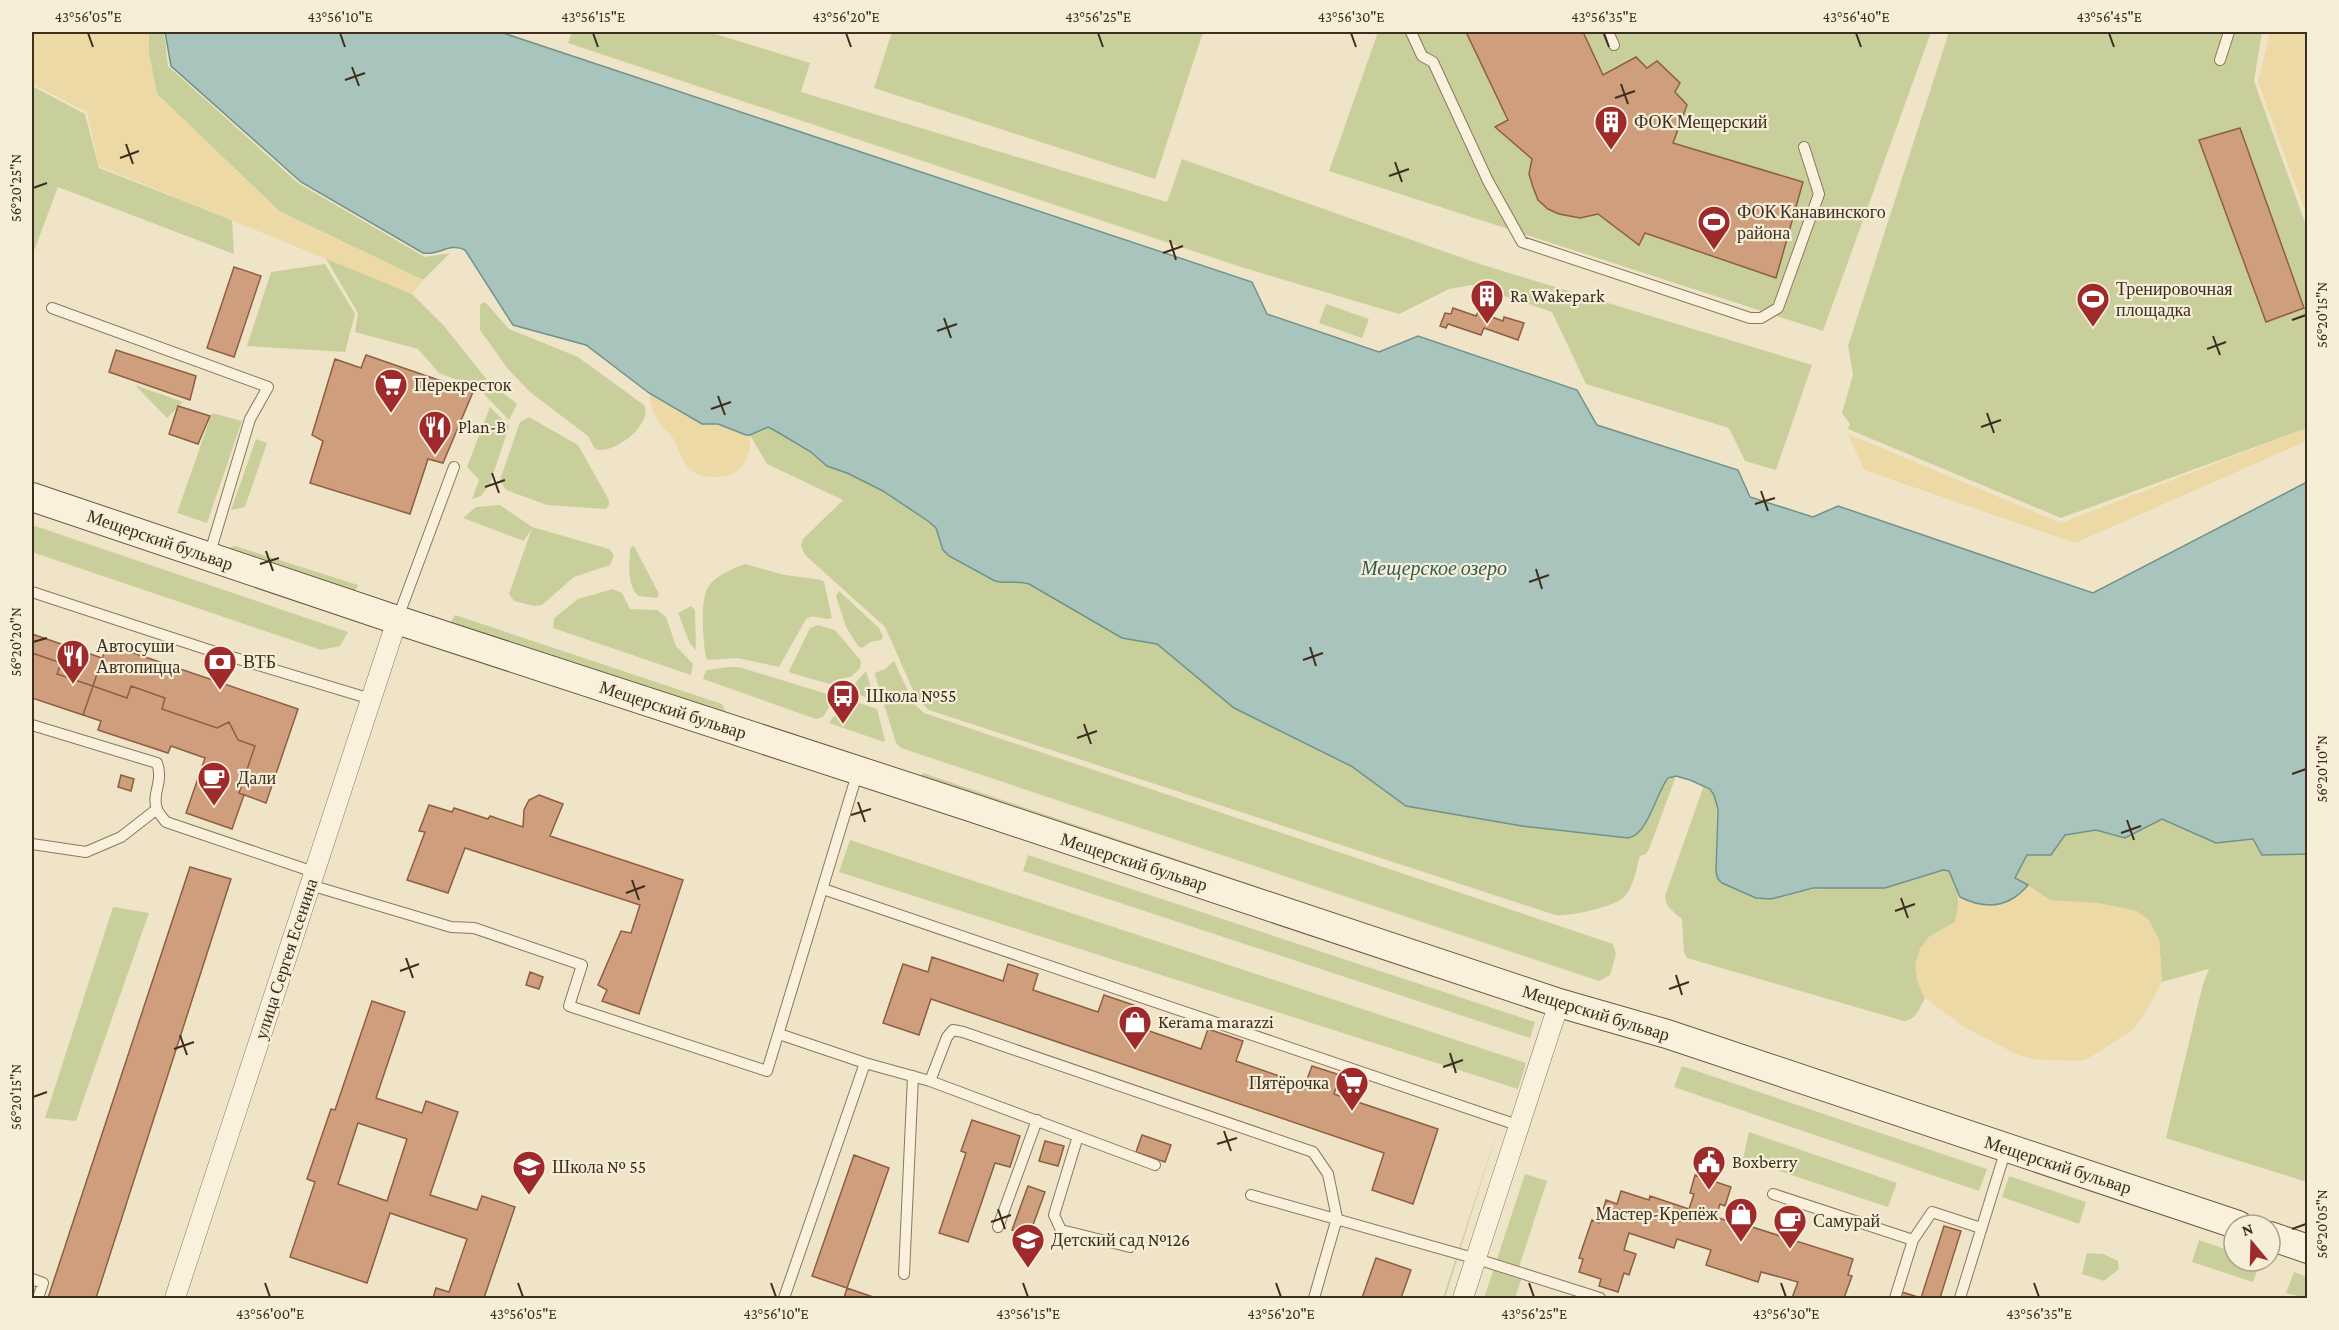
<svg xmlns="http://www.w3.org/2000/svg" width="2339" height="1330" font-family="'Crimson Pro',serif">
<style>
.green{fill:#c9cf9b}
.sand{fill:#ecd9a5}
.water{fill:#a9c4bc;stroke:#6f938a;stroke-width:1.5}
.building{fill:#cf9f7d;stroke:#8d5f41;stroke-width:1.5;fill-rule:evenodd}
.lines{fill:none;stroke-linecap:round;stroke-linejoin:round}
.service-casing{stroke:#8d765c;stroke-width:12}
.minor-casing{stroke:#8d765c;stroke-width:21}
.secondary-casing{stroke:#6f573f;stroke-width:30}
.service{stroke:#faf1dc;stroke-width:10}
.minor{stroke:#faf1dc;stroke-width:20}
.secondary{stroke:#faf1dc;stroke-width:28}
.ticks{fill:none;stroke:#3d2e20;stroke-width:2}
.labels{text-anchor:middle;stroke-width:4.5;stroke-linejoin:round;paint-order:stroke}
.poi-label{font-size:18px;fill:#3d2e20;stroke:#f7eed8;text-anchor:start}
.street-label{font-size:18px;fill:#3d2e20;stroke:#f7eed8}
.water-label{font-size:20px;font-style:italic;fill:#2f5d5a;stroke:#f7eed8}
.neatline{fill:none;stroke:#3d2e20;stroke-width:2}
.ticks-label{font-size:15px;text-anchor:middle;fill:#3d2e20}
</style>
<rect width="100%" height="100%" fill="#f0e4c8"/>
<path class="green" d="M149 32H164L168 66 298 183 425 257 450 253 423 280 279 211 157 94 149 54Z
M572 32H709L810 63 801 92 1167 202 1182 159 1480 264 1812 365 1776 470 1745 461 1729 428 1586 384 1552 312 1472 285 1449 289 1399 314 1241 267 568 43Z
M892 32H1203L1155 179 874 88Z
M1378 32H1931L1823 331 1329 171Z
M1949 32H2262L2254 81 2307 228V428L2061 518 1848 429 1850 424 1842 413 1853 375 1848 346Z
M32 86 85 114 99 168 232 220 234 254 58 187 32 256Z
M325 257 412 294 444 326 488 381 517 404 509 420 478 388 439 373 418 349 355 332 358 313Z
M325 264 355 314 345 352 247 346 271 272Z
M483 302 487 304 509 329 578 357 644 405C654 423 614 456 595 449L588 436 530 392 508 369 480 330V305Z
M1326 304 1369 319 1362 338 1319 323Z
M135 385 183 402 167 418Z
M490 407 509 426 490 484 481 496 472 499 479 480 467 467Z
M212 413 242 421 207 523 177 513Z
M529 417 578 445 609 500V505L606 509 547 505 506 490 500 480 520 422Z
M768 427 811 452 827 466 847 473 883 491 928 521 936 528 943 550 1012 582 1020 581 1029 584 1122 638 1157 644 1234 708 1351 766 1400 802 1649 816C1655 802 1660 780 1676 776L1649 849 1646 854 1640 856C1636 869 1634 887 1624 897 1614 907 1569 917 1555 915L929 710 917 699 885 627 805 555 801 546 803 539 843 500 767 464 750 435Z
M256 439 267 443 245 507 231 510Z
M500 505 532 527 609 549 614 555 610 565 574 577 542 605 534 606 514 601 509 594 532 528 524 541 463 518 476 507Z
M32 525 348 632 340 646 321 650 32 552Z
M235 546 358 585 355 592 225 549Z
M634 546 659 594 657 598 638 596C626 583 630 564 630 548Z
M745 564 785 575 822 580 824 582 832 618C824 622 815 613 806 619L779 667 738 658 708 660 706 658C703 642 700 600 708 587 714 577 735 567 745 564Z
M613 589 622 593 630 609 657 610 666 617 676 646 693 664 691 675 553 628 554 618 578 599Z
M839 591 879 628 883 637 881 640 870 642 862 648 858 646 846 627 836 596Z
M691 606 695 610 696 650 690 644 678 613Z
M455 615 722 704 729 718 450 623Z
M818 625 835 630 861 661 860 668 851 677 838 679 830 684 791 673 789 671 810 628Z
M894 661 914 704 924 713 1613 944 1616 954 1610 975 1599 981 901 748 896 743 875 675V673L885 669Z
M729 667H739L827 694 831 704 823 717 816 719 703 679 706 670Z
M866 671 874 697 872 699 859 695 855 683Z
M856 702 877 709 885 740 884 742 829 723 840 708H849Z
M923 773 1604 1004 919 778Z
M1704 785 1710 789 1717 801 1716 872 1718 879 1722 883 1756 898 1821 888H1885L1943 870H1949C1959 887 1961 904 1955 922L1929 937 1920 949 1917 980 1925 998C1919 1009 1917 1019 1904 1021L1687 958 1684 952 1682 919C1674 912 1665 907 1665 896Z
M2162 818 2216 843 2253 838 2262 855 2307 854V1182L2166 1138 2203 984 2209 969 2162 982 2159 939 2050 900 2015 879 2027 855H2051L2065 835 2096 830 2125 838Z
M850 840 1526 1063 1518 1089 839 872Z
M1028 855 1535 1022 1530 1038 1023 871Z
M113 907 149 913 76 1121 45 1118Z
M1682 1066 1987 1169 1979 1191 1674 1087Z
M1501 1120 1445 1298H1443Z
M1749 1132 1897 1183 1888 1207 1743 1159Z
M1525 1174 1547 1181 1519 1267 1497 1259Z
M2009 1176 2086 1202 2079 1224 2002 1197Z
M2199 1240 2234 1252V1261H2261L2253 1282 2192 1262Z
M2087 1253 2103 1254 2118 1261 2119 1269 2104 1281 2082 1274Z
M1495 1265 1523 1274 1515 1298H1484Z
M2294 1272 2307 1277V1298L2286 1293Z"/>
<path class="sand" d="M32 32H149V54L157 94 278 211 423 280 412 294 99 166 87 112 32 84Z
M2270 32H2307V217L2258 82Z
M649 393 702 424H718L750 435C752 459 740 478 715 477 709 477 702 477 697 474 682 466 681 454 674 440 672 436 669 433 665 430 655 419 651 407 649 393Z
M2307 428V441L2075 543 1864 470 1848 434 2061 523Z
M2028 885 2050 900 2099 903 2137 911 2149 920 2159 939 2162 982 2143 1017 2131 1031 2092 1056 2084 1060 2074 1061 2032 1059 2018 1055 1964 1027 1925 998 1917 980 1915 964 1920 949 1929 937 1955 922 1960 897 1970 902 2020 895Z"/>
<path class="water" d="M165 32H500L1252 282 1267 314 1379 352 1418 336 1577 390 1597 425 1738 470 1750 497 1813 517 1838 506 2093 593 2307 482V854L2262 855 2253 839 2216 843 2162 819 2125 838 2096 830 2065 835 2051 855H2027L2015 878 2028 885C2009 908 1986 910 1960 897L1949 871 1943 870 1885 888H1813L1771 899 1756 898 1722 883 1718 879 1716 872 1718 809 1714 795 1710 789 1690 780 1676 776 1668 778C1656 793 1648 835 1628 838L1522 826 1406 806 1351 766 1234 708 1157 644 1122 638 1029 584C1017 580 1007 584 995 581L949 556 943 550 936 528 928 521 883 491 847 473 827 466 811 452 774 430 768 427 750 435H746L718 424H702L649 393 586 345 513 325 465 250C450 242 438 256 423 253L301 182 171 66Z"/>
<path class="building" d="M1466 32H1583L1603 75 1636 57 1647 68 1657 61 1680 83 1675 92 1687 105 1673 143 1803 182 1776 278 1645 233 1639 245 1598 214 1580 218 1559 214 1548 209 1538 200 1533 187 1529 174 1532 159 1495 127 1508 120Z
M2240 128 2304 308 2266 322 2199 140Z
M234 267 261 276 234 357 207 348Z
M1453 308 1476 316 1478 312 1503 321 1504 317 1524 323 1518 340 1484 328 1481 335 1448 324 1446 328 1440 326 1445 313 1451 314Z
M116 350 196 376 190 400 109 372Z
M366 355 473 392 443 463 428 459 410 514 310 483 323 441 312 435 335 359 361 368Z
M178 406 210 416 198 444 169 434Z
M32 634 102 658 93 686 57 674 61 663 32 653Z
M107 644 298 709 266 803 239 793 255 746 238 740 229 722 217 728 162 709 165 698 131 686 127 698 93 686Z
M32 653 61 663 57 674 93 686 83 715 32 698Z
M93 686 127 698 131 686 165 698 162 709 217 728 229 722 238 740 255 746 239 793 244 795 232 829 186 813 205 758 171 746 168 753 98 730 101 721 83 715Z
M121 775 134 779 131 791 118 787Z
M539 795 563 804 550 836 683 880 639 1014 602 1001 607 990 598 985 621 931 631 933 640 905 465 848 448 893 407 880 425 832 419 831 429 805 452 812 454 808 488 819 490 816 523 827 524 810 529 800Z
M190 867 231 879 96 1298H48Z
M932 957 1003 981 1008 964 1038 974 1033 990 1098 1012 1104 995 1145 1009 1138 1027 1201 1049 1208 1029 1243 1041 1236 1061 1305 1085 1312 1066 1340 1075 1334 1094 1438 1129 1413 1204 1372 1190 1384 1153 931 999 919 1035 883 1023 903 964 928 972Z
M530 972 543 977 539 989 526 985Z
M372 1001 405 1012 376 1098 422 1113 426 1101 458 1112 430 1195 477 1210 482 1196 515 1207 484 1298H433L436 1288 449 1292 467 1239 390 1213 367 1283 290 1257 315 1182 307 1179 331 1109 335 1110ZM358 1123 407 1139 387 1201 338 1184Z
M972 1120 1020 1136 1010 1167 995 1163 968 1242 939 1233 966 1153 961 1151Z
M1142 1135 1171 1145 1165 1162 1136 1152Z
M1045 1141 1064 1146 1058 1166 1039 1161Z
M854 1155 889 1168 847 1288 812 1276Z
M1695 1175 1731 1187 1725 1206 1720 1204 1716 1217 1751 1229 1752 1227 1853 1259 1848 1275 1852 1276 1844 1298H1792L1798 1282 1761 1272 1758 1282 1706 1265 1711 1250 1677 1239 1674 1248 1629 1233 1624 1250 1636 1254 1629 1275 1624 1273 1618 1292 1599 1286 1601 1279 1579 1272 1583 1259 1579 1258 1592 1220 1599 1223 1606 1200 1617 1204 1621 1191 1649 1200 1650 1196 1689 1209 1694 1194 1690 1193Z
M1028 1186 1045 1192 1029 1236 1012 1230Z
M1944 1226 1961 1231 1940 1298H1921Z
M1376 1258 1411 1270 1401 1298H1362Z
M847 1288 876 1298H844Z
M1902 1292 1921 1298H1900Z"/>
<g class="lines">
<g class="service-casing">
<path id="service" d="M1411 32 1422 56 1433 62 1488 181 1522 242 1750 318H1761L1778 308 1819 194 1804 147
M1608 32 1614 45
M2220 60 2229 32
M52 308 268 387 250 419 209 556
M32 592 212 651 371 699
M397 620 454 467
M32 725 157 763C164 782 151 794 157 809 158 813 163 818 166 822L314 872
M32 844 86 852 121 837 157 809
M310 885 451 927 474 928 582 965 569 1006 767 1071 858 771
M823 889 1520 1126
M779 1034 865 1063 930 1081 947 1037 953 1030 963 1032 1313 1152 1328 1174 1337 1218 1314 1298
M930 1081 1155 1165
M1078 1136 1054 1215 1061 1230 1130 1247
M1773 1194 1913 1240
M1251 1195 1477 1259 1600 1298
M998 1227 1037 1120
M904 1274 913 1076
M32 1279 43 1283 38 1298
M784 1298 865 1063
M1895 1298 1913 1240 1932 1212 1981 1228
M1960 1298 2006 1149"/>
</g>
<g class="minor-casing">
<path id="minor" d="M175 1298 397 620
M1463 1298 1559 1003"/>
</g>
<g class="secondary-casing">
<path id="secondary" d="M32 497 397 620 967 806 1559 1003 1667 1034 2238 1225
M2270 1236 2308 1249"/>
</g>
<use href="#service" class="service"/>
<use href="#minor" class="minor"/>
<use href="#secondary" class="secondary"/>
</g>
<path class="ticks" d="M88 33 93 47M340 33 345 47M593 33 598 47M846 33 851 47M1098 33 1103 47M1351 33 1356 47M1604 33 1609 47M1856 33 1861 47M2109 33 2114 47M352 67 359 86M345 80 365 73M1621 84 1628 104M1615 98 1635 91M126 144 133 164M120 158 139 151M1395 162 1402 182M1389 176 1409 169M33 188 47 183M1170 240 1176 260M1163 253 1183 246M944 318 951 338M2292 320 2306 315M937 331 957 324M2213 336 2220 355M2207 349 2226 342M718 396 725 415M711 409 731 402M1987 413 1994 433M1981 427 2001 420M492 473 499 493M485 487 505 480M1761 491 1768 511M1755 504 1775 498M266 551 273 571M260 564 279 558M1536 569 1542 589M1529 582 1549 575M33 642 47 638M1310 647 1316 666M1303 660 1323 653M1084 724 1091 744M1077 738 1097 731M2292 774 2306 769M858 802 865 822M851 815 871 809M2127 820 2134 840M2121 833 2141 826M632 880 639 900M626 893 645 886M1901 898 1908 918M1895 911 1915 904M406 958 413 978M400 971 419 964M1676 975 1682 995M1669 989 1689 982M180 1035 187 1055M174 1049 194 1042M1450 1053 1456 1073M1443 1067 1463 1060M33 1097 47 1092M1224 1131 1231 1151M1217 1144 1237 1138M998 1209 1005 1229M991 1222 1011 1215M2292 1229 2306 1224M265 1283 270 1297M518 1283 523 1297M771 1283 776 1297M1023 1283 1028 1297M1276 1283 1281 1297M1529 1283 1534 1297M1781 1283 1786 1297M2034 1283 2039 1297"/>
<defs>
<g id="building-pin" transform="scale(1.725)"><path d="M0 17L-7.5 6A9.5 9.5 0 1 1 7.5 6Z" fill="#9e2a2b" stroke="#f7eed8"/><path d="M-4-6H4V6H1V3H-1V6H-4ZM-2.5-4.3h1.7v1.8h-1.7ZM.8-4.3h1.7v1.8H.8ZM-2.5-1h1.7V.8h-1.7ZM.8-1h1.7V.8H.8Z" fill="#fff"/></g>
<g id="stadium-pin" transform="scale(1.725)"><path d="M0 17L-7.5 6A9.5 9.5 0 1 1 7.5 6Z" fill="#9e2a2b" stroke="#f7eed8"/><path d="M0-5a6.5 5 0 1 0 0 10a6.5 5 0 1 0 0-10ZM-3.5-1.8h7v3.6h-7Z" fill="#fff"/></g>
<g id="supermarket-pin" transform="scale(1.725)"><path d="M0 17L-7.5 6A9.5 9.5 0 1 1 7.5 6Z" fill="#9e2a2b" stroke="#f7eed8"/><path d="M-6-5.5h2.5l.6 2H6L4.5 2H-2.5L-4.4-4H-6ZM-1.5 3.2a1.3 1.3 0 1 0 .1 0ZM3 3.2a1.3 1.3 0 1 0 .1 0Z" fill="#fff"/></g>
<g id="restaurant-pin" transform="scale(1.725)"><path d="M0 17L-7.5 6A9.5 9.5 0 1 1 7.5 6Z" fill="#9e2a2b" stroke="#f7eed8"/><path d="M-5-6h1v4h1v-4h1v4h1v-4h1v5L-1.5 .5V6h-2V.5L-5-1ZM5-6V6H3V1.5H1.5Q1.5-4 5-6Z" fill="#fff"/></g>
<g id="bank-pin" transform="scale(1.725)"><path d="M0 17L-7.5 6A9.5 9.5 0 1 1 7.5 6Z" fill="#9e2a2b" stroke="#f7eed8"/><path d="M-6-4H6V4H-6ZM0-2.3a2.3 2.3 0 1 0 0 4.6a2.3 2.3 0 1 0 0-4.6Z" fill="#fff"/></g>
<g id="bus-pin" transform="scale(1.725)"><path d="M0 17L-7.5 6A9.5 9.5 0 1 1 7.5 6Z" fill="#9e2a2b" stroke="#f7eed8"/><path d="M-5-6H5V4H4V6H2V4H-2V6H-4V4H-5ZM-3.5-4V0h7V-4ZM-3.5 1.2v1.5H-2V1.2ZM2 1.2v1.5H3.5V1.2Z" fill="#fff"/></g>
<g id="cafe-pin" transform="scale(1.725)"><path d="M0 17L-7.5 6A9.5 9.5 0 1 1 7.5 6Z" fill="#9e2a2b" stroke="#f7eed8"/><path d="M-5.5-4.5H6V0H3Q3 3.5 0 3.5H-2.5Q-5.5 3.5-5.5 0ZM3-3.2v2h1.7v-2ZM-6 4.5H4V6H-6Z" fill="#fff"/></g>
<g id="shop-pin" transform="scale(1.725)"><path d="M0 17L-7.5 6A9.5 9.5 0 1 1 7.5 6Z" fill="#9e2a2b" stroke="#f7eed8"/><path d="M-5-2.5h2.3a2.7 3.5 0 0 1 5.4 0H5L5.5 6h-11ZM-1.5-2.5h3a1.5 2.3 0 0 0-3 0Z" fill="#fff"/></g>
<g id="civic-pin" transform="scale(1.725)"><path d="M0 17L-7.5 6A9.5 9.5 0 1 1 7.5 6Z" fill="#9e2a2b" stroke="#f7eed8"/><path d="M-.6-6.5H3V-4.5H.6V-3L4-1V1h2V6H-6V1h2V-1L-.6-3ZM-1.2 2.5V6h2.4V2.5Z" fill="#fff"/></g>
<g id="school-pin" transform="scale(1.725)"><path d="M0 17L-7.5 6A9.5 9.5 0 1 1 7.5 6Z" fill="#9e2a2b" stroke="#f7eed8"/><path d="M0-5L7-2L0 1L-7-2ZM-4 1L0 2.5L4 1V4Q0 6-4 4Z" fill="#fff"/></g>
</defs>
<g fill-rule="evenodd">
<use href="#building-pin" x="1611" y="122"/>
<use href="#stadium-pin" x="1714" y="222"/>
<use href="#building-pin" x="1487" y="296"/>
<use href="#stadium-pin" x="2093" y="299"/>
<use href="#supermarket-pin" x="391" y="385"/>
<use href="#restaurant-pin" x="435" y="427"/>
<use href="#restaurant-pin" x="73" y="656"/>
<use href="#bank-pin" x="220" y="662"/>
<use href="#bus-pin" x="843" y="696"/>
<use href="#cafe-pin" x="214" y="778"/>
<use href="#shop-pin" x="1135" y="1022"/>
<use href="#supermarket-pin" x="1352" y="1083"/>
<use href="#civic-pin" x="1709" y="1162"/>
<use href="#school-pin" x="529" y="1167"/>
<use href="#shop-pin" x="1741" y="1214"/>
<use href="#cafe-pin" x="1790" y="1221"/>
<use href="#school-pin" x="1028" y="1240"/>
</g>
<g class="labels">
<g class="poi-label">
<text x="1634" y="128">ФОК Мещерский</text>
<text x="1737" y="218">ФОК Канавинского<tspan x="1737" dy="21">района</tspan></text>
<text x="2116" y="295">Тренировочная<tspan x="2116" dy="21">площадка</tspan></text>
<text x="1510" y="302">Ra Wakepark</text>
<text x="414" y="391">Перекресток</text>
<text x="458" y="433">Plan-B</text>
<text x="96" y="652">Автосуши<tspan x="96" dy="21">Автопицца</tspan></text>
<text x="243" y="668">ВТБ</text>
<text x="866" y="702">Школа №55</text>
<text x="237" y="784">Дали</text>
<text x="1158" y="1028">Kerama marazzi</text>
<text x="1329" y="1089" text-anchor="end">Пятёрочка</text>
<text x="1732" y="1168">Boxberry</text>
<text x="552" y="1173">Школа № 55</text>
<text x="1718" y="1220" text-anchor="end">Мастер-Крепёж</text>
<text x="1813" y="1227">Самурай</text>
<text x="1051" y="1246">Детский сад №126</text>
</g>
<g class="street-label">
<text transform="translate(160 540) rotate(19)" y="6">Мещерский бульвар</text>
<text transform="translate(673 710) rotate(18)" y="6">Мещерский бульвар</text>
<text transform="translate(1134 862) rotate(18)" y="6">Мещерский бульвар</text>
<text transform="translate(286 959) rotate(-72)" y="6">улица Сергея Есенина</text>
<text transform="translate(1596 1013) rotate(17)" y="6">Мещерский бульвар</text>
<text transform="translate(2058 1165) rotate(18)" y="6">Мещерский бульвар</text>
</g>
<g class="water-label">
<text x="1434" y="575">Мещерское озеро</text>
</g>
</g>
<rect width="2339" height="1330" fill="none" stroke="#f7eed8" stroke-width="66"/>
<g transform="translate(2252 1243) rotate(341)"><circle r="28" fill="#f7eed8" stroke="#ada18e" stroke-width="1.5"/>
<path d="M0-4.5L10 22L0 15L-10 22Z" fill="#9e2a2b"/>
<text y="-9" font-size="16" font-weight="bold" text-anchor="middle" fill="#3d2e20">N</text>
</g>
<rect x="33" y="33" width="2273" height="1264" class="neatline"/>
<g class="ticks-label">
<text x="88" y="22">43°56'05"E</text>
<text x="340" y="22">43°56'10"E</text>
<text x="593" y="22">43°56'15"E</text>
<text x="846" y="22">43°56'20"E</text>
<text x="1098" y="22">43°56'25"E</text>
<text x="1351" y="22">43°56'30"E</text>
<text x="1604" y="22">43°56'35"E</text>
<text x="1856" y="22">43°56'40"E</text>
<text x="2109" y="22">43°56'45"E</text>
<text transform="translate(16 188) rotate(-90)" y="5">56°20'25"N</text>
<text transform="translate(2322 315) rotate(-90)" y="5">56°20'15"N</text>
<text transform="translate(16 642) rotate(-90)" y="5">56°20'20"N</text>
<text transform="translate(2322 769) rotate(-90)" y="5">56°20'10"N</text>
<text transform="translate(16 1097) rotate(-90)" y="5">56°20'15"N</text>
<text transform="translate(2322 1224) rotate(-90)" y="5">56°20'05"N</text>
<text x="270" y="1319">43°56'00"E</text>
<text x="523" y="1319">43°56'05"E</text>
<text x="776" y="1319">43°56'10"E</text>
<text x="1028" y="1319">43°56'15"E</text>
<text x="1281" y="1319">43°56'20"E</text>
<text x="1534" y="1319">43°56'25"E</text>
<text x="1786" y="1319">43°56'30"E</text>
<text x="2039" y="1319">43°56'35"E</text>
</g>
</svg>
